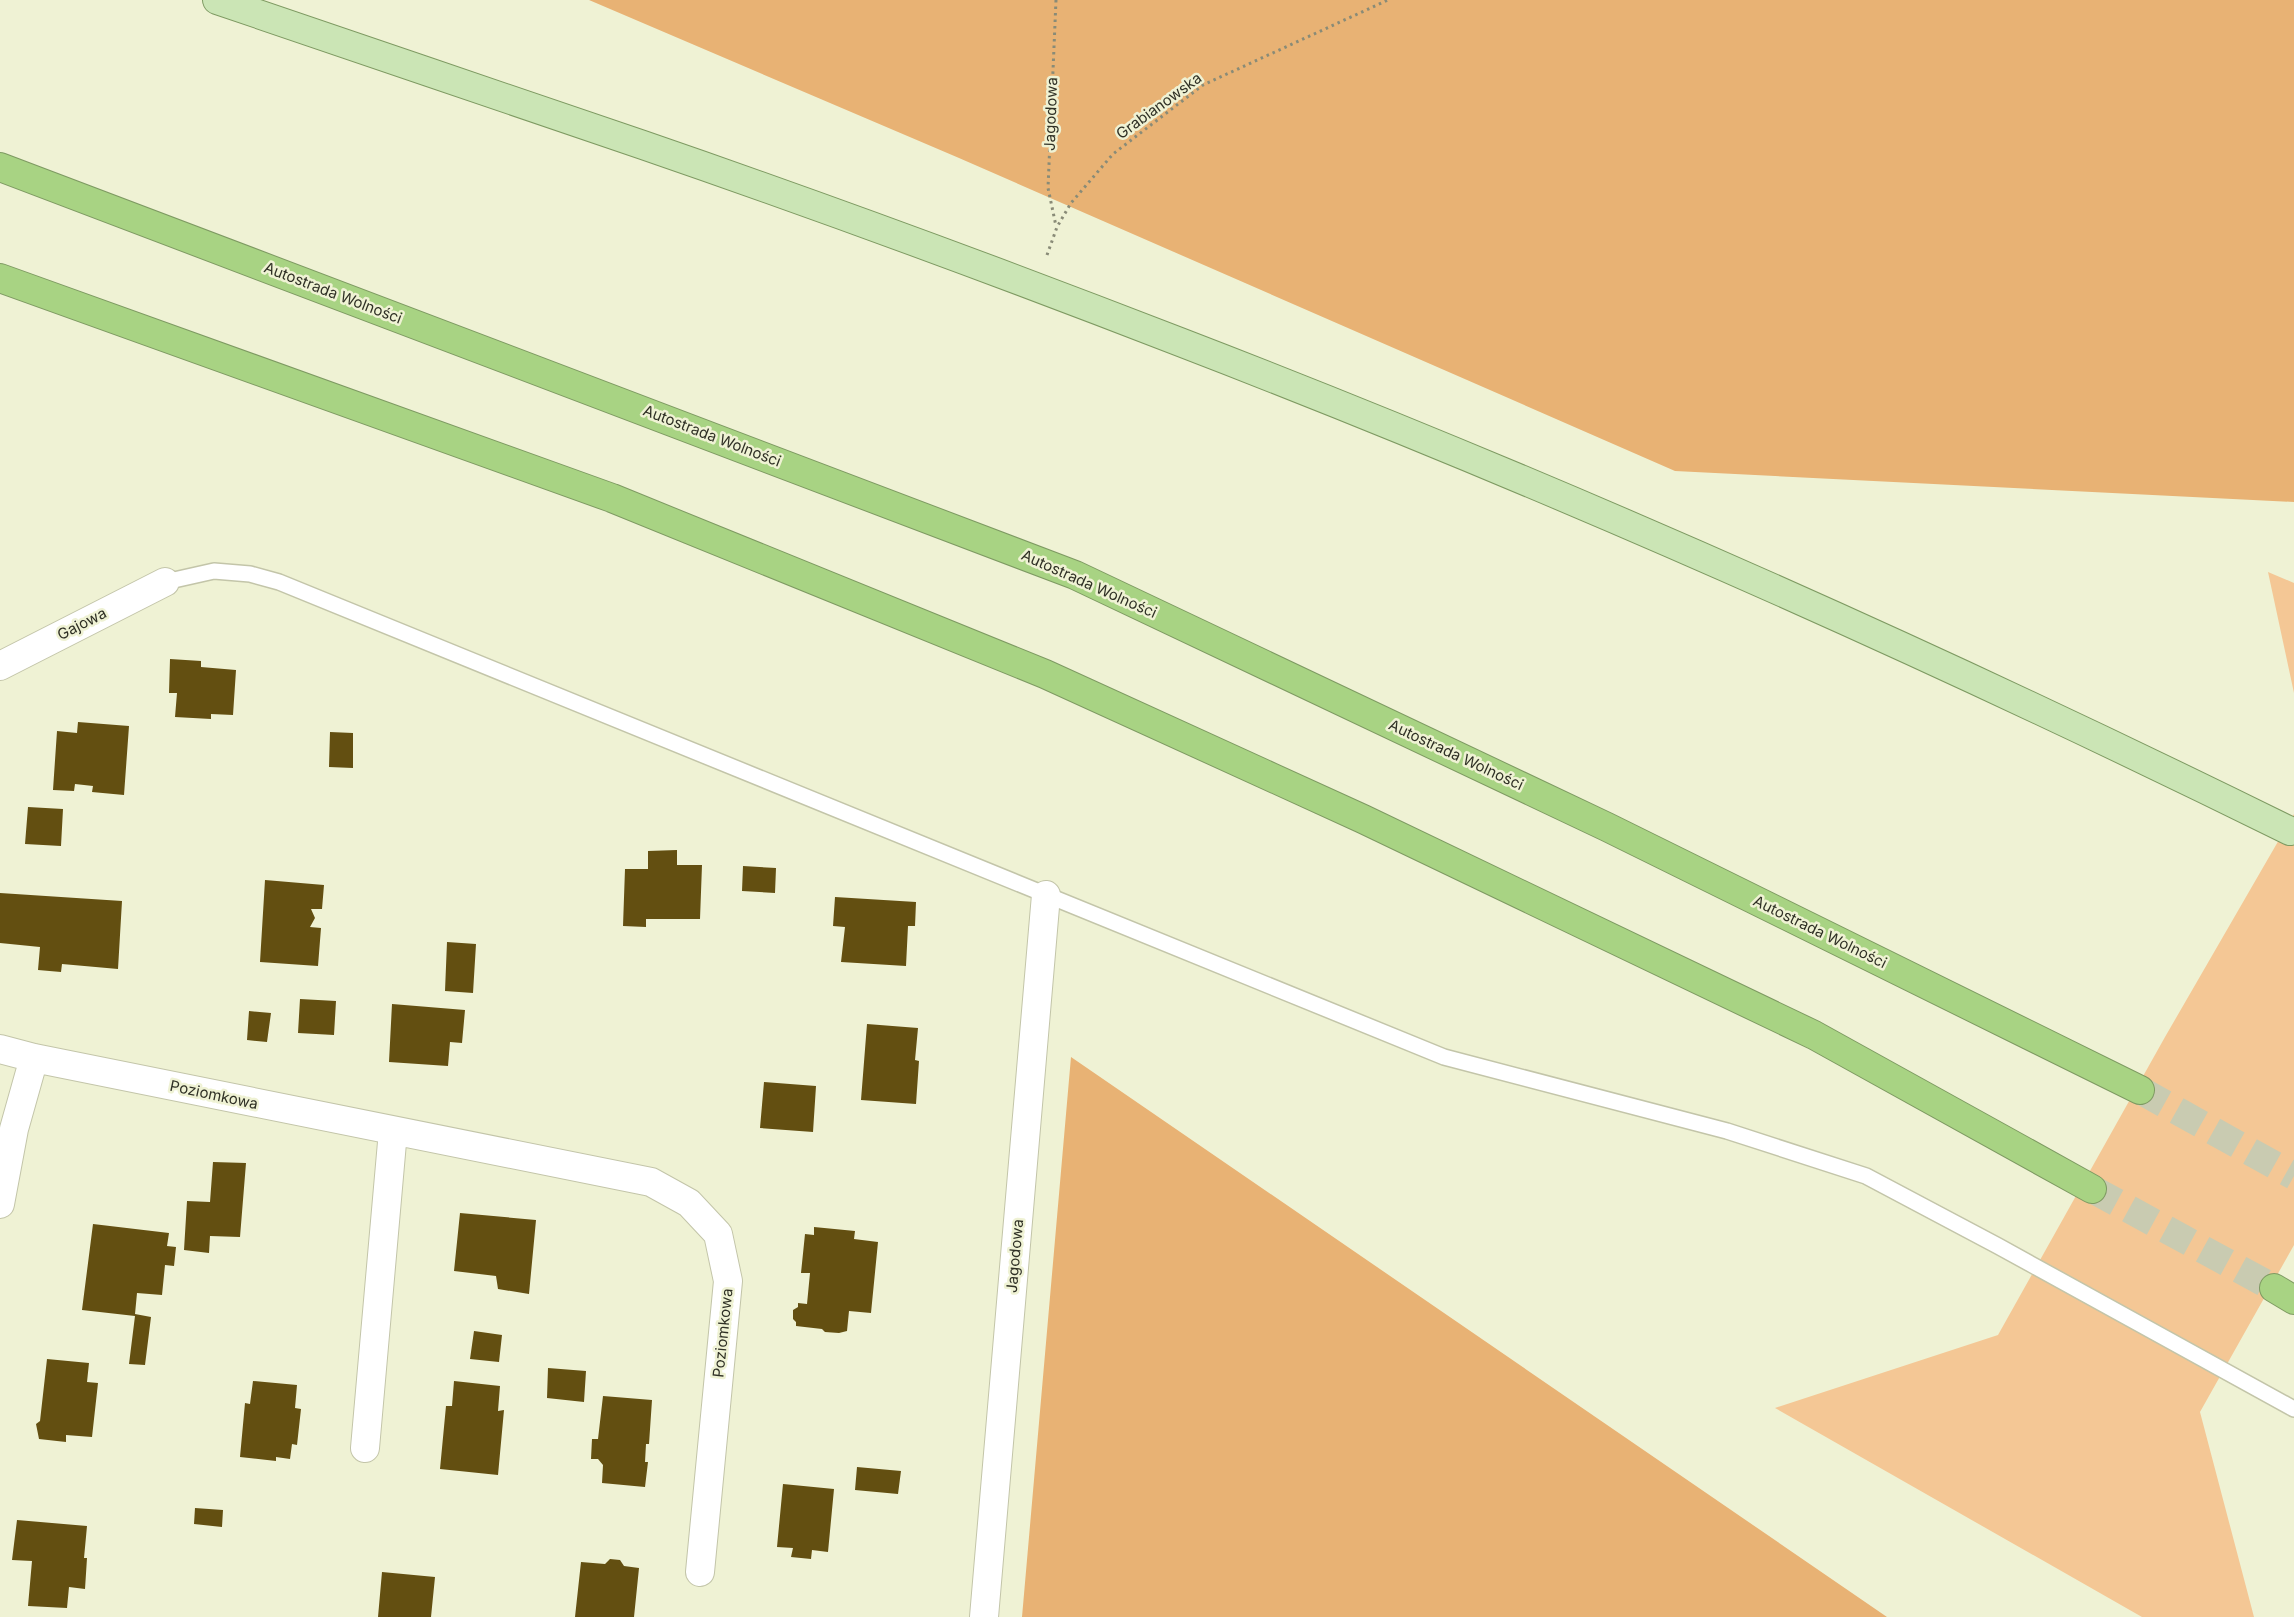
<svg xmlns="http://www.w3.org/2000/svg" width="2294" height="1617" font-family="Inter,sans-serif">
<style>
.green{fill:#f4c795}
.forest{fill:#e8b274}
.building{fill:#634f11}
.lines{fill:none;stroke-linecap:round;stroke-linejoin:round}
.motorway-tunnel{stroke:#c9cbb1;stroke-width:28;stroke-dasharray:28 14;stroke-linecap:butt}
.service-casing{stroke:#c3c5a9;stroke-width:18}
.minor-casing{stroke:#c3c5a9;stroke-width:30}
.primary-casing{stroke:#7e9a62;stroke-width:30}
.motorway-casing{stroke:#7e9a62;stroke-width:30}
.path{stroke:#898b77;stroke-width:3;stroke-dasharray:2.5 4;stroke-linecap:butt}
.service{stroke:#fff;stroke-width:15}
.minor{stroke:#fff;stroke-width:28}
.primary{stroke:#cbe5b5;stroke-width:28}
.motorway{stroke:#a8d383;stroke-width:28}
.labels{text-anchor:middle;stroke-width:5;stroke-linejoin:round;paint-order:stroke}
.street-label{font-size:15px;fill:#2f3025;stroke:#eff2d4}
</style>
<rect width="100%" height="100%" fill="#eff2d4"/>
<path class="green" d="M2268 572 2294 583V693Z
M2294 814V1245L2200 1412 2254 1617H2142L1775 1408 1998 1335 2165 1037Z"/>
<path class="forest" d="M589 0H2294V502L1675 471 959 158Z
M1071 1057 1887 1617H1022Z"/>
<path class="building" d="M170 659 201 661V667L236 670 233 715 211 714V719L175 717 177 693H169Z
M78 722 129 726 124 795 92 792 93 786 75 784 74 791 53 790 57 731 77 733Z
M330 732 353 733V768L329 767Z
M28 807 63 809 61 846 25 844Z
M677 850V865H702L700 919H646V927L623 926 625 869H648V851Z
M743 866 776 868 775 893 742 891Z
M265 880 324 885 322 909H311L315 918 310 927 321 928 318 966 260 962Z
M0 893 122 901 118 969 62 964 61 972 38 970 40 947 0 943Z
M835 897 916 902 915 926H908L906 966 841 962 845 927 833 926Z
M447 942 476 944 473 993 445 991Z
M300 999 336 1001 334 1035 298 1033Z
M392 1004 465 1010 462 1043 450 1042 448 1066 389 1062Z
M249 1011 271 1013 267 1042 247 1040Z
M867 1024 918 1028 915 1060 919 1061 916 1104 861 1100Z
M764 1082 816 1086 813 1132 760 1128Z
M213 1162 246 1163 240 1237 210 1236 209 1253 184 1250 187 1201 210 1202Z
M460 1213 536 1220 529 1294 498 1289 496 1276 454 1271Z
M93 1224 169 1233 167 1246 176 1247 174 1266 165 1265 162 1295 137 1293 135 1314 151 1317 145 1365 129 1364 135 1316 82 1310Z
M814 1227 855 1231 854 1239 878 1242 871 1313 849 1311 847 1331 839 1333 825 1332 822 1329 796 1326V1322L793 1319V1310L798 1307V1303L807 1304 810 1273H801L805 1234 814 1235Z
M474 1331 502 1335 499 1362 470 1359Z
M47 1359 89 1363 87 1382 98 1383 92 1437 66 1435V1442L39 1439 36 1424 40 1421Z
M548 1368 586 1371 584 1402 547 1398Z
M253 1381 297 1385 295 1408 301 1409 297 1445 292 1444 290 1459 276 1457V1461L240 1457 245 1403 250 1404Z
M454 1381 500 1386 498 1411 504 1410 498 1475 440 1469 446 1406H452Z
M603 1396 652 1400 649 1444H646L645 1462H648L645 1487 602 1483 603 1465 598 1459H591L592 1439H598Z
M857 1467 901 1471 898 1494 855 1490Z
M783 1484 834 1489 828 1552 812 1550 811 1559 791 1557 793 1548 777 1547Z
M195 1508 223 1510 222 1527 194 1524Z
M17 1520 87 1526 84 1558H87L85 1589 69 1587 67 1608 28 1606 32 1561 12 1560Z
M610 1559 620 1560 624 1566 639 1568 634 1617H575L581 1562 605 1564Z
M382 1572 435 1577 431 1617H378Z"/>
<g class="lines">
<path class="motorway-tunnel" d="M2140 1090 2294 1176
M2092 1189 2274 1288"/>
<g class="service-casing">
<path id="service" d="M165 582 214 571 250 574 279 582 1444 1057 1727 1131 1866 1176 1998 1246 2294 1409"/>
</g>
<g class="minor-casing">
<path id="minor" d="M0 666 165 582
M0 1049 34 1058 651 1182 689 1203 718 1234 728 1281 700 1572
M0 1204 14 1129 34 1058
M365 1448 393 1131
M984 1617 1046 895"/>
</g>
<g class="primary-casing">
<path id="primary" d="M217 0C359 49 501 96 643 145 823 207 1002 273 1180 342 1557 487 1927 652 2290 831"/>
</g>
<g class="motorway-casing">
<path id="motorway" d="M0 167 1075 575 1607 827 2140 1090
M0 278 612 498 1045 674 1363 819 1814 1035 2092 1189
M2274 1288 2294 1300"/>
</g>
<path class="path" d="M1056 0 1048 188 1056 226
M1047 255 1057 227 1071 203 1113 154 1203 85 1388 0"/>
<use href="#service" class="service"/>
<use href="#minor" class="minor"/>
<use href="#primary" class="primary"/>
<use href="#motorway" class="motorway"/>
</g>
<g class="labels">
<g class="street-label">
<text transform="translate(1159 106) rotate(-36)" y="5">Grabianowska</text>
<text transform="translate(1051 114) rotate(-88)" y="5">Jagodowa</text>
<text transform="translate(333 293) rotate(21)" y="5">Autostrada Wolności</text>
<text transform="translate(712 436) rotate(21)" y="5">Autostrada Wolności</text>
<text transform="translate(1089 584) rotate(24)" y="5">Autostrada Wolności</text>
<text transform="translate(82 624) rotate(-27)" y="5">Gajowa</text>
<text transform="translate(1456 755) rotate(25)" y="5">Autostrada Wolności</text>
<text transform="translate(1820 932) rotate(26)" y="5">Autostrada Wolności</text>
<text transform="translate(214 1095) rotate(12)" y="5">Poziomkowa</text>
<text transform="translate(1015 1256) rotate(-85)" y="5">Jagodowa</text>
<text transform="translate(723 1333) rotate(-84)" y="5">Poziomkowa</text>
</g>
</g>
</svg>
